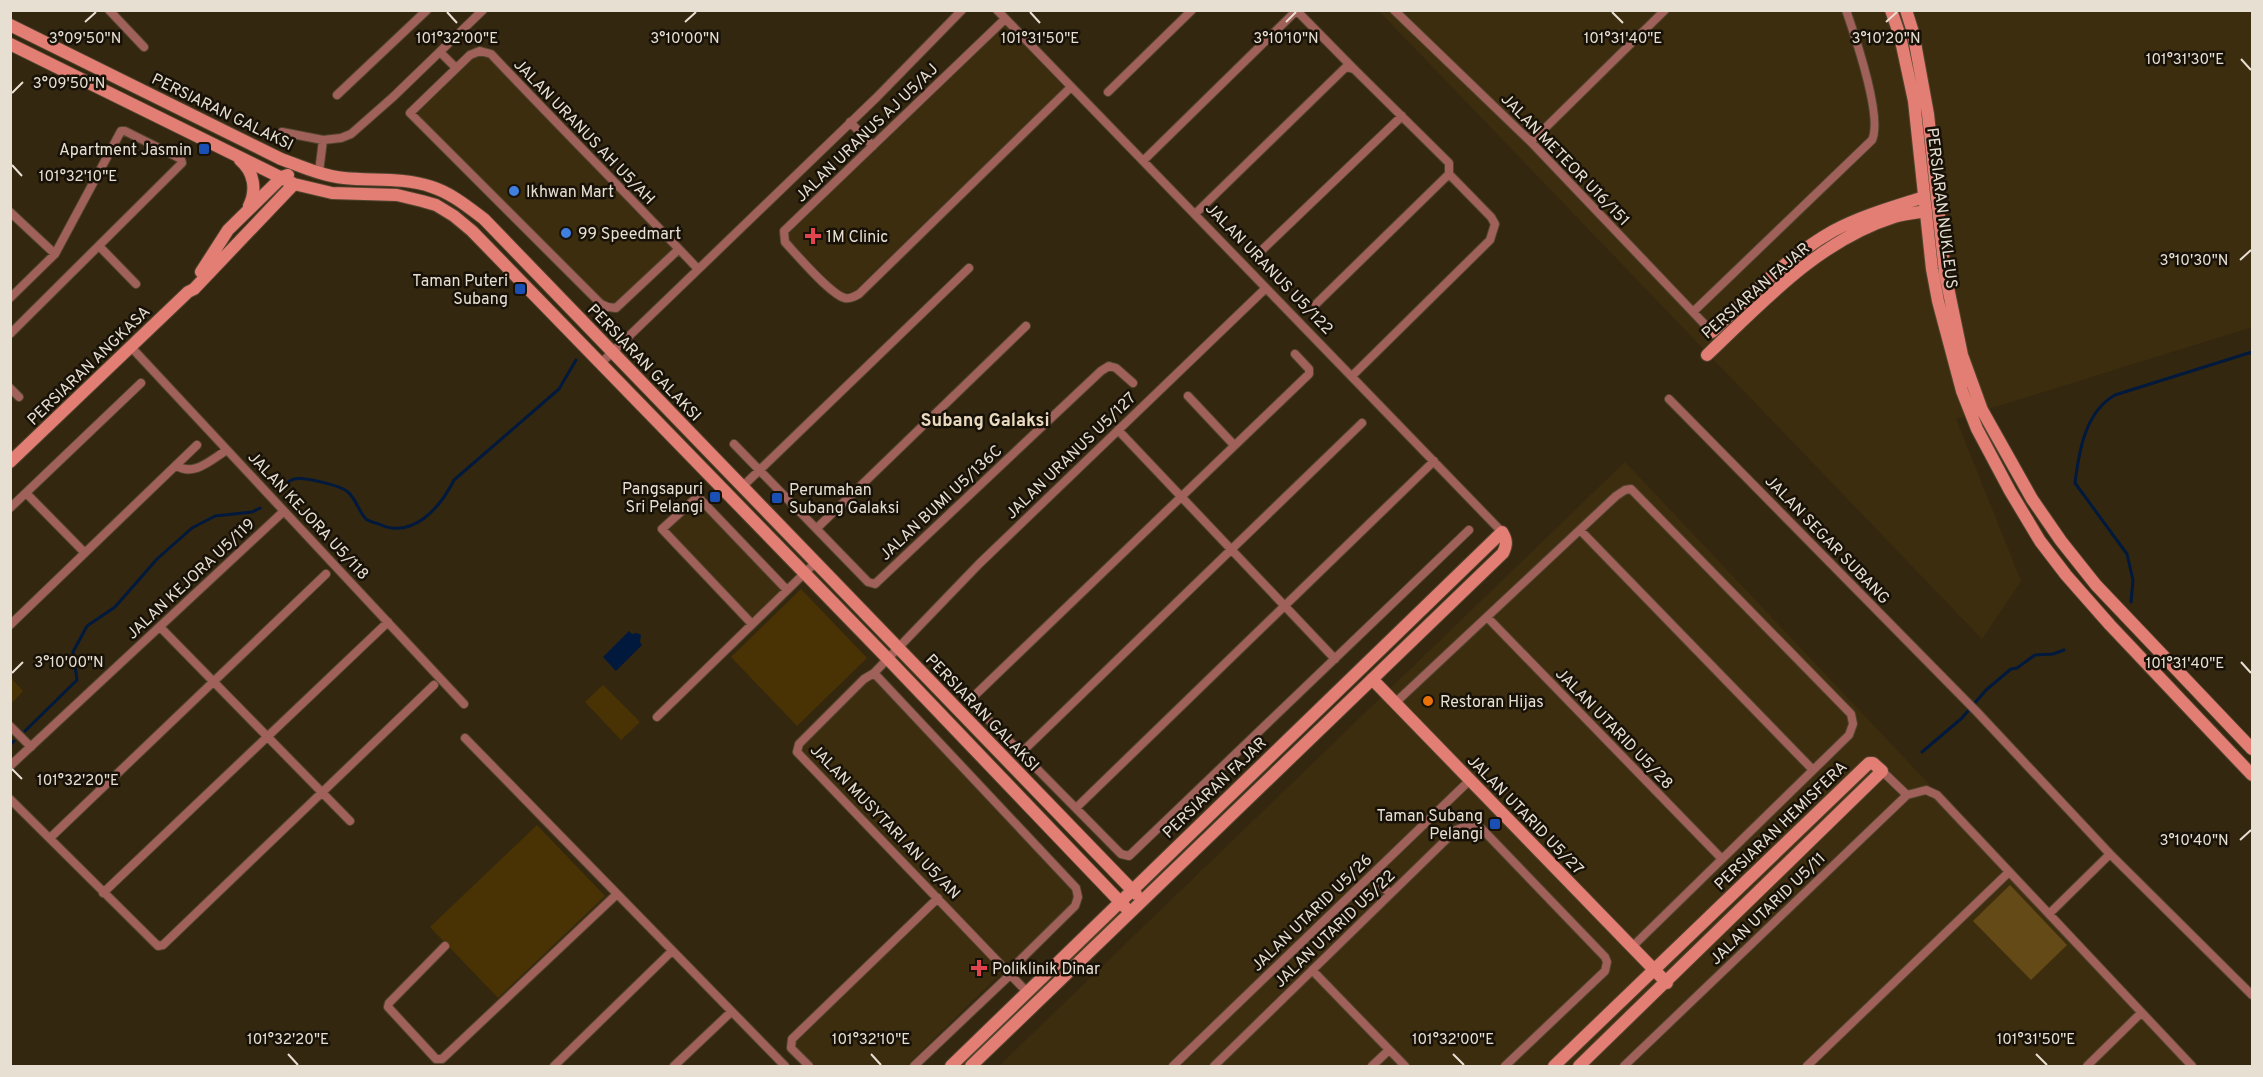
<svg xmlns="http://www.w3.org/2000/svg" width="2263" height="1077" font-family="Overpass,sans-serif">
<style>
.built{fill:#3d2d0f}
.green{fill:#493304}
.forest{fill:#644a17}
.water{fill:#00193c}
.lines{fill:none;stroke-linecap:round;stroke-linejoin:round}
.stream{stroke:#00193c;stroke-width:3}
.street-casing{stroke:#51442f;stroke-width:10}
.secondary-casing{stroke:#51442f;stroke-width:14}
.street{stroke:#9f6159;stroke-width:8}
.secondary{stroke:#e27e73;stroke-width:12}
.ticks{fill:none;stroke:#e7dfd2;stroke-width:2}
.transit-dot{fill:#1a4fb4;stroke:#171108;stroke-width:2}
.shop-dot{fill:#3f7fe0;stroke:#171108;stroke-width:2}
.health-dot{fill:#e0444e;stroke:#171108;stroke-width:2}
.food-dot{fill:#e8710a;stroke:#171108;stroke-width:2}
.labels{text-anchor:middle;stroke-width:5;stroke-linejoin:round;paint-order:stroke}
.street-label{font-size:16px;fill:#e7dfd2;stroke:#171108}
.poi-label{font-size:16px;fill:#e7dfd2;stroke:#171108;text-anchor:start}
.neighbourhood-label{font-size:18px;font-weight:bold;fill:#eadabf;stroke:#171108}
.ticks-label{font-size:15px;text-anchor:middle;fill:#e7dfd2;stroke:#171108;stroke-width:5;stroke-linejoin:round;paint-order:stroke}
</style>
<rect width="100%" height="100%" fill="#342710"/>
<path class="built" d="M1379 11H2252V327L1956 419 2021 581 1982 639Z
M1005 24 1064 87 853 292H840L790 241 789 232Z
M480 55 489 58 673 249 617 302 604 301 416 113 472 58Z
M1625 462 2195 1066H999Z
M699 502 783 590 752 619 667 530Z
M874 677 1074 890V897L1072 904 906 1066H814L794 1046V1042L943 899 801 751 802 745 866 682Z"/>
<path class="green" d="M801 589 867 658 797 726 731 657Z
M11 678 23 691 11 704Z
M603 685 640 722 621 740 585 702Z
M537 825 605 896 498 998 430 927Z
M1115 914 1117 917 964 1066H958Z"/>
<path class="forest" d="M2010 885 2067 945 2031 980 1973 921Z"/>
<path class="water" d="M629 631 632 634 637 633 641 635 640 642 642 645 616 671 603 657Z"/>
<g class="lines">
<path class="stream" d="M282 486C286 484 290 480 294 479 304 477 340 485 348 492 356 499 359 512 366 519 369 521 375 523 379 524 412 540 440 508 454 480L559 389 576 360
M2131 602 2133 580 2127 554 2075 483C2079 451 2085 412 2115 395L2252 352
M25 731 77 680 73 652 87 626 115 607 157 559 192 528 215 516 252 512 260 508
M10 745 14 741
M1922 752 1962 718 1986 690 2011 669 2017 668 2035 655 2053 654 2064 650"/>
<g class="street-casing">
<path id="street" d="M109 10 144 47
M997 10 1502 532
M1296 10 1354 69
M1394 10 1531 142 1712 332
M1005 19 784 231 785 242C796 254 831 295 845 298 850 299 854 297 859 294L1071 87
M440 52 456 68
M1108 92 1192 10
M337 95 427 10
M850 122 873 146
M282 132 323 140
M1531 142 1665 10
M1143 161 1296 11
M319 172 323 140 341 138 351 134 393 97 483 10
M10 212 55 254
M1195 214 1346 67 1354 69 1449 163V174L1491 217 1495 224 1490 240 1352 376
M99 246 136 284
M679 249 616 308 608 307 601 304 410 113 470 55 480 51 491 54C559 126 629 196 697 268
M1261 251 1402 116
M10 298 55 254 121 131H125L181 159 182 163 10 334
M1316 304 1449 174
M1693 312 1872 140C1883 117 1855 36 1846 10
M131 347 464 704
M1295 354 1309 369V374L972 698 973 704 1121 854 1129 856 1469 530
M600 364 877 97 962 10
M10 388 19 397
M1188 396 1234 445
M1669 399 1977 712 2110 854 2252 995
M1118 430 1335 659
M734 444 868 582 875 584 1101 371 1109 366 1116 368 1133 383
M176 465C193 478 212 459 227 450
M742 487 969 268
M26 493 85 553
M10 508 141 383
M817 528 1026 326
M1580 530 1813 770
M1487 617 1722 859
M752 624 662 529 694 500 699 498 787 590
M10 625 197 445
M160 627 350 821
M874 673 864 679 799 744 797 752 1027 992
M1395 703 1616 496 1625 490 1631 489 1851 714 1853 724 1849 735 1632 947
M657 717 815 563
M10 726 31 747
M465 738 785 1066
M1021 753 1362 423
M10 766 284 511
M1907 795 1926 790 1937 795 2192 1066
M10 799 158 946 163 945 434 685
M1076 808 1434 461
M50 838 326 574
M1372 875 1390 894
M103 893 388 622
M2049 914 2110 854
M445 946 389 1003 388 1007 436 1059H442L617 894
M1312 970 1405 1066
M1008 972 1075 906 1078 897 1076 888 874 673 979 564 1266 288
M554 1066 672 951
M674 1066 731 1012
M809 1066 791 1048 792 1039 938 898
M914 1066 1011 974
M1173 1066 1470 780
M1214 1066 1456 830 1469 825 1482 829 1605 957 1607 962 1605 971 1505 1066
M1372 1066 1389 1050
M1624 1066 1907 795 1882 771
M1807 1066 2009 872
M2087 1066 2141 1013"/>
</g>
<g class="secondary-casing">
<path id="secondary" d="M1891 10 1900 36 1914 101 1932 269 1938 301 1962 391 1977 429 2010 491 2040 541 2066 575 2110 625 2252 775
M1906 10 1913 32 1928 114 1945 273 1962 355 1982 410 2032 499 2061 541 2096 585 2252 749
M10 25 281 159C301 166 322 176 344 178 373 181 403 177 432 187 451 193 468 207 484 219L1136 894
M10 44 294 184 332 193 397 195 422 201 436 205 454 216 472 231 888 659 1125 907
M240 160C254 172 257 190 249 206
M201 272 228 230 282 177 288 175
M1712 332C1750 296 1787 257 1833 231 1861 216 1893 207 1924 197
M1707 355C1763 302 1818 241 1894 217 1904 214 1915 213 1926 211
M10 462 188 292 194 289 294 184
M1372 679 1667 983
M951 1066 1502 532C1507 540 1507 545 1503 553L971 1066
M1554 1066 1869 763H1873L1882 771 1579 1066"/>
</g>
<use href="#street" class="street"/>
<use href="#secondary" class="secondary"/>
</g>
<path class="ticks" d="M447 12 457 23M1030 12 1040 23M1612 12 1623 23M85 22 96 12M685 22 696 12M1286 22 1296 12M1886 22 1897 12M2241 59 2251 70M12 93 23 82M12 165 22 176M2240 260 2251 250M2241 662 2251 673M12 673 23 662M12 769 22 779M2240 840 2251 830M288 1054 298 1065M871 1054 881 1065M1453 1054 1464 1065M2036 1054 2047 1065"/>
<g class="transit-dot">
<rect x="198" y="143" width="12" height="12" rx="3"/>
<rect x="514" y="283" width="12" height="12" rx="3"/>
<rect x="709" y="491" width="12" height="12" rx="3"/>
<rect x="771" y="492" width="12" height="12" rx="3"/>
<rect x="1489" y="818" width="12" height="12" rx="3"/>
</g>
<g class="shop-dot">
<circle cx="514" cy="191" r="6"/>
<circle cx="566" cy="233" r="6"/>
</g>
<g class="health-dot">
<path d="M810 227h6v6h6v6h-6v6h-6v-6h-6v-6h6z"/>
<path d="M976 959h6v6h6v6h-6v6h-6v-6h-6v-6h6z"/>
</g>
<circle class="food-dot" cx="1428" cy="701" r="6"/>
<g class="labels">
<g class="street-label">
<text transform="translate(223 111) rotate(26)" y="6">PERSIARAN GALAKSI</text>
<text transform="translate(585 131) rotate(46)" y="6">JALAN URANUS AH U5/AH</text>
<text transform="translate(866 132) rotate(-44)" y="6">JALAN URANUS AJ U5/AJ</text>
<text transform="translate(1566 159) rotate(46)" y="6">JALAN METEOR U16/151</text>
<text transform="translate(1943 208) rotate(83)" y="6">PERSIARAN NUKLEUS</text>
<text transform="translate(1270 268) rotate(46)" y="6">JALAN URANUS U5/122</text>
<text transform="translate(1755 290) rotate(-41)" y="6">PERSIARAN FAJAR</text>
<text transform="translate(645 362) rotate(46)" y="6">PERSIARAN GALAKSI</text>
<text transform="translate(88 365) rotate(-44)" y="6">PERSIARAN ANGKASA</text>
<text transform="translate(1070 455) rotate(-44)" y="6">JALAN URANUS U5/127</text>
<text transform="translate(940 502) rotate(-43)" y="6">JALAN BUMI U5/136C</text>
<text transform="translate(309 515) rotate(47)" y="6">JALAN KEJORA U5/118</text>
<text transform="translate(1828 539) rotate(46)" y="6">JALAN SEGAR SUBANG</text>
<text transform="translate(190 578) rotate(-43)" y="6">JALAN KEJORA U5/119</text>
<text transform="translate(983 712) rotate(46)" y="6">PERSIARAN GALAKSI</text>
<text transform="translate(1615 728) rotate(46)" y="6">JALAN UTARID U5/28</text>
<text transform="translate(1214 787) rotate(-44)" y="6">PERSIARAN FAJAR</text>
<text transform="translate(1526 814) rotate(46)" y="6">JALAN UTARID U5/27</text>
<text transform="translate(886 821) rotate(46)" y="6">JALAN MUSYTARI AN U5/AN</text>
<text transform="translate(1780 825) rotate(-44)" y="6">PERSIARAN HEMISFERA</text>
<text transform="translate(1767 908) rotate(-44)" y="6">JALAN UTARID U5/11</text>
<text transform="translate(1311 912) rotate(-44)" y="6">JALAN UTARID U5/26</text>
<text transform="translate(1334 928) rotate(-44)" y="6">JALAN UTARID U5/22</text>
</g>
<g class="poi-label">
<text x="192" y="155" text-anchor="end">Apartment Jasmin</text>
<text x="526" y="197">Ikhwan Mart</text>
<text x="578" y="239">99 Speedmart</text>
<text x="826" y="242">1M Clinic</text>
<text x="508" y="286" text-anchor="end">Taman Puteri<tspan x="508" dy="18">Subang</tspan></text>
<text x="703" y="494" text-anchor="end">Pangsapuri<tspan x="703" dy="18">Sri Pelangi</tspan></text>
<text x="789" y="495">Perumahan<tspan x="789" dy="18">Subang Galaksi</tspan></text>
<text x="1440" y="707">Restoran Hijas</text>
<text x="1483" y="821" text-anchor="end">Taman Subang<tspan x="1483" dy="18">Pelangi</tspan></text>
<text x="992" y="974">Poliklinik Dinar</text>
</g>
<g class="neighbourhood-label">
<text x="985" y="426">Subang Galaksi</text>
</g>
</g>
<g class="ticks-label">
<text x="85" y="43">3°09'50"N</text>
<text x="685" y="43">3°10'00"N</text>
<text x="1286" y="43">3°10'10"N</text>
<text x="1886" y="43">3°10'20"N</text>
<text x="457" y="43">101°32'00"E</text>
<text x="1040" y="43">101°31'50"E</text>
<text x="1623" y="43">101°31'40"E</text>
<text x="2185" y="64">101°31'30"E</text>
<text x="69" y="88">3°09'50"N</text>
<text x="78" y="181">101°32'10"E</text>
<text x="2194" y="265">3°10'30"N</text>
<text x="69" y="667">3°10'00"N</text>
<text x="2185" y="668">101°31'40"E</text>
<text x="78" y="785">101°32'20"E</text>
<text x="2194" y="845">3°10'40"N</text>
<text x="288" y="1044">101°32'20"E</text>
<text x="871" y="1044">101°32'10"E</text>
<text x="1453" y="1044">101°32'00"E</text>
<text x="2036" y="1044">101°31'50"E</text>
</g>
<rect width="2263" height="1077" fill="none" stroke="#e7dfd2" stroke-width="24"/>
</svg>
